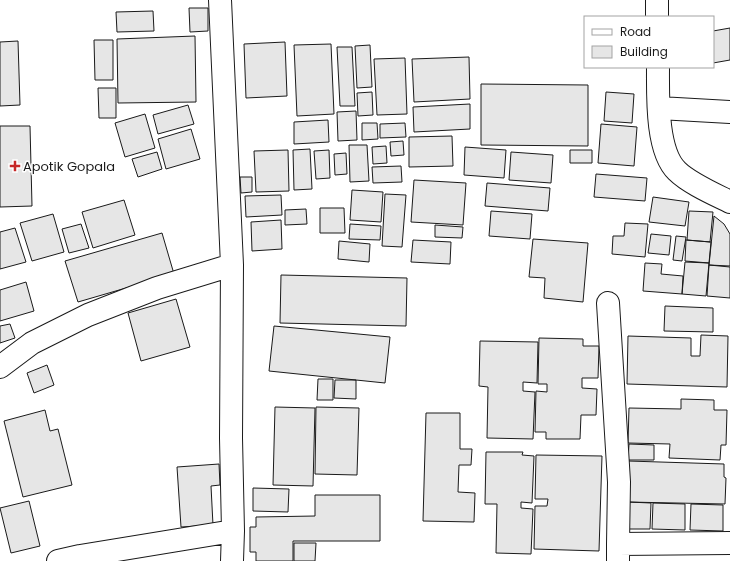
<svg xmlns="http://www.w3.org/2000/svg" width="730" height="561" font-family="Poppins,sans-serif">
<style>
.building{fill:#e6e6e6;stroke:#1a1a1a}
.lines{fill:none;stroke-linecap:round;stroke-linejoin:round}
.street-casing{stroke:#1a1a1a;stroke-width:24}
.street{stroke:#fff;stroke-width:22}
.poi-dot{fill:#c62828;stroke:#fff;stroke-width:1.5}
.labels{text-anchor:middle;stroke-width:3;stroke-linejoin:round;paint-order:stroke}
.poi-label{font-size:13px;fill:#1a1a1a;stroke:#fff;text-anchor:start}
</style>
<rect width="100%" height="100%" fill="#fff"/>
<path class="building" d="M189 8H208V31L190 32Z
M153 11 154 31 117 32 116 12Z
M730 28V60L713 63V31Z
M195 36 196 102 118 103 117 39Z
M94 40H113V80H95Z
M18 41 20 105 0 106V42Z
M285 42 287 96 246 98 244 44Z
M331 44 334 114 297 116 294 45Z
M370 45 372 87 357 88 355 46Z
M337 47H352L355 106H340Z
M469 57 470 99 414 102 412 59Z
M405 58 407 114 377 115 374 59Z
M481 84 588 85V146L481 145Z
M98 88H116V118H99Z
M372 92 373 115 358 116 357 93Z
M606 92 634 94 632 123 604 121Z
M470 104V129L414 132 413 107Z
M188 105 194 124 158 134 153 115Z
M356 111 357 140 338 141 337 112Z
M145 114 155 148 125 157 115 123Z
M328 120 329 142 294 144V122Z
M362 123H377L378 139 362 140Z
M405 123 406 137 380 138V124Z
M601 124 637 127 634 166 598 163Z
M0 126H30L32 206 0 207Z
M191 129 200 159 166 169 158 139Z
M452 136 453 166 409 167V137Z
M403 141 404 155 391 156 390 142Z
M349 145H367L369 181 350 182Z
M386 146 387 163 373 164 372 147Z
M465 147 506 150 504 178 464 175Z
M310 149 312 189 294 190 293 150Z
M288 150 289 191 256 192 254 151Z
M329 150 330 178 316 179 314 151Z
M570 150H592V163H570Z
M157 152 162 169 138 177 132 159Z
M511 152 553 155 551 183 509 180Z
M346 153 347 174 335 175 334 154Z
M401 166 402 182 373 183 372 167Z
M596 174 647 178 645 201 594 197Z
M240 177H252V192L241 193Z
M414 180 466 183 463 225 411 222Z
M487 183 550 188 548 211 485 206Z
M352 190 383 192 381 222 350 220Z
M385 194 406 195 402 247 382 246Z
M281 195 282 215 246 217 245 196Z
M653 197 689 202 685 226 649 222Z
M124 200 135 235 93 248 82 212Z
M320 208H344L345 233H320Z
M306 209 307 224 285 225V210Z
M491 211 532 214 530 239 489 236Z
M689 211 713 212 710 242 687 240Z
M53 214 64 252 32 261 20 223Z
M714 216 724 224 730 234V266L709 265Z
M281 220 282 249 252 251 251 222Z
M625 223 648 224 645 257 612 254 613 236H624Z
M81 224 89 248 69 253 62 229Z
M350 224 381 226 380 240 349 239Z
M435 225 463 227 462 238 435 237Z
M15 228 26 262 0 269V232Z
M162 233 174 274 78 302 65 261Z
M651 234 671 236 669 255 648 253Z
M676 236 686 237 682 261 673 260Z
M533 239 588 243 583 302 544 298 545 278 529 277Z
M413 240 451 242 450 264 411 262Z
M686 240 711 242 709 263 685 261Z
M339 241 370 244 369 262 338 259Z
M685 262 709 263 706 296 682 294Z
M645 263 662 264 661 274 683 276 682 294 643 291Z
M709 265 730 267V298L707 296Z
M281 275 407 278 406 326 280 323Z
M26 282 34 311 0 321V290Z
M176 299 190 347 141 361 128 313Z
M665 306 713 308V332L664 331Z
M10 324 15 338 0 343V326Z
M274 326 390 337 385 383 269 371Z
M701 335 728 336 727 387 627 384 628 336 691 338V356H700Z
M539 338 583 339V346H599L598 378H582V388L597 389 596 415H581L580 439H546V432H535L536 391 547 392V384H538Z
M480 341 538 342 537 383 523 382V391L535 392 533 439 487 438 488 387 479 386Z
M47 365 54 385 34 393 27 373Z
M318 379H333V400H317Z
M335 380H356V399L334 398Z
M681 399 714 400V410H727L726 445H721L720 460 669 458 670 444 628 443 629 408 681 409Z
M275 407 315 408 313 486 273 485Z
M316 407 359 408 357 475 315 474Z
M45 410 50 431 58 429 72 485 23 497 4 421Z
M426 413H460V449H472L471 465H459L458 492 475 493 474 522 423 521Z
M629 444 654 445V460H628Z
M486 452H523L522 455 534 456 532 503 521 502V508L533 509 531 554 496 553 497 504H485Z
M536 455 602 456 599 551 534 549 535 506H547L548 499H535Z
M628 461 724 464V477L726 478 725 504 627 502Z
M219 464 220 485 211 486 213 525 181 527 177 467Z
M253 488 289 489 288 512 253 511Z
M315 495H380V541H293V561H256V552H250V527H256V517L315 516Z
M29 501 40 546 11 553 0 508Z
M628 502 651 503 650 529H627Z
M653 503 685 504V530L652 529Z
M691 504 723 505V531L690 530Z
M294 543H316L315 561H294Z"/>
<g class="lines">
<g class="street-casing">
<path id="street" d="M220 0 232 265 231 438 233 531 232 561
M657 0V17
M658 67C658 95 656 151 677 171 689 183 714 194 730 202
M659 108 730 112
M608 303 619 482 618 544
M0 367 32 343 88 315 157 288 232 265
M58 561 80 556 233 531
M618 561V544L730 543"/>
</g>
<use href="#street" class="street"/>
</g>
<path class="poi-dot" d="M13 160h4v4h4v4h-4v4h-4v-4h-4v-4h4z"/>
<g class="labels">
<g class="poi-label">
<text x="23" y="171">Apotik Gopala</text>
</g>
</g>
<rect x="584" y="16" width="130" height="52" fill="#ffffff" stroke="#a3a3a3"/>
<rect x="592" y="29" width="20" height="6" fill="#ffffff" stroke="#a3a3a3"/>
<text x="620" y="36" font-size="12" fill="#1a1a1a">Road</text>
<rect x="592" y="46" width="20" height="12" fill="#e6e6e6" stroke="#a3a3a3"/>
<text x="620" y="56" font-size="12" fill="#1a1a1a">Building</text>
</svg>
